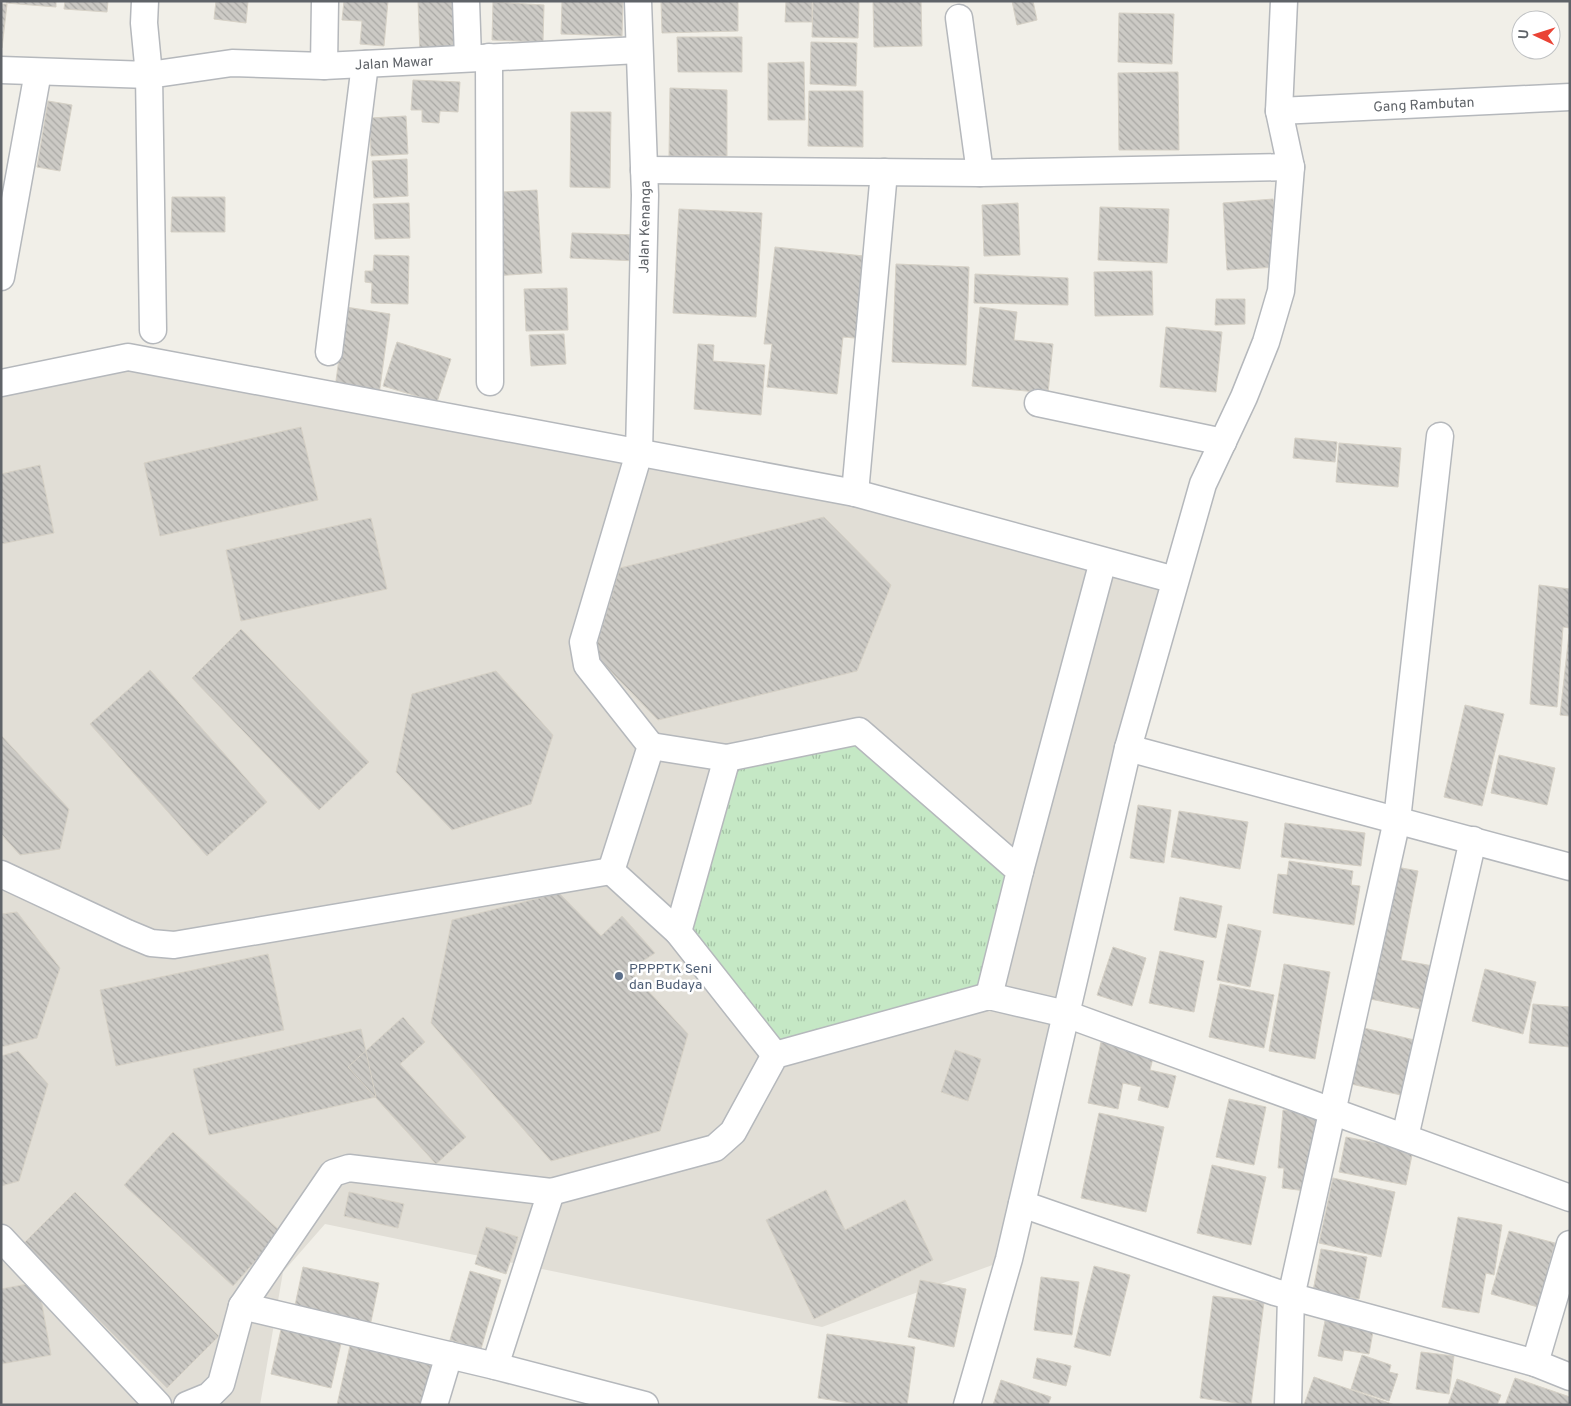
<svg xmlns="http://www.w3.org/2000/svg" width="1571" height="1406" font-family="Overpass,sans-serif">
<style>
.education{fill:#e1ded6}
.grass{fill:url(#grass-tufts)}
.building{fill:url(#building-back-hatch);stroke:#d6d1c6}
.lines{fill:none;stroke-linecap:round;stroke-linejoin:round}
.minor-casing{stroke:#b5b8bc;stroke-width:29}
.minor{stroke:#fff;stroke-width:26}
.service-dot{fill:#5c6f8a;stroke:#fff;stroke-width:2}
.labels{text-anchor:middle;stroke-width:5;stroke-linejoin:round;paint-order:stroke}
.street-label{font-size:14px;fill:#5f6368;stroke:#fff}
.service-label{font-size:14px;fill:#4e5e75;stroke:#fff;text-anchor:start}
</style>
<defs>
<pattern id="grass-tufts" width="24" height="20" patternUnits="userSpaceOnUse" patternTransform="scale(1.25)"><rect width="24" height="20" fill="#c5e8c5"/><path d="M3 7l-1-3M5 7V3M7 7l1-3M15 17l-1-3M17 17v-4M19 17l1-3" fill="none" stroke="#a3c0a4"/></pattern>
<pattern id="building-back-hatch" width="6" height="6" patternUnits="userSpaceOnUse" patternTransform="scale(1.25)"><rect width="6" height="6" fill="#cccac5"/><path d="M-1 5l2 2M0 0l6 6M5-1l2 2" fill="none" stroke="#a9a8a4"/></pattern>
</defs>
<rect width="100%" height="100%" fill="#f1efe8"/>
<path class="education" d="M128 357 855 493 1175 580 1009 1259 822 1327 325 1224 283 1272 260 1405H1V372Z"/>
<path class="grass" d="M859 731 1020 871 989 996 775 1055 678 932 727 758Z"/>
<path class="building" d="M7 1H56V7L6 3Z
M65 1H108L107 12 64 9Z
M216 1H248L246 23 214 19Z
M344 1H388L384 46 360 44 362 21 342 20Z
M418 1H456L458 52 420 54Z
M562 1H623L622 36 561 34Z
M661 1H738V31L662 33Z
M786 1H812V22H785Z
M813 1H859L858 38 812 37Z
M873 1H921L922 46 874 47Z
M1012 1H1033L1037 20 1017 25Z
M493 2 544 5 543 42 492 40Z
M1 4H7L2 48H1Z
M1119 13 1174 14 1172 64 1118 62Z
M677 37H742V72H678Z
M811 42 857 43 856 86 810 84Z
M804 62 805 120H768V63Z
M1178 72 1179 150H1119L1118 73Z
M413 80 460 82 458 112 440 111 439 123 422 122V110H411Z
M670 88 727 90V156H669Z
M809 91H863V147L808 146Z
M48 101 72 105 60 171 37 167Z
M571 112H611L610 188 570 187Z
M406 116 408 154 371 156 370 118Z
M407 159 408 196 374 198 372 161Z
M537 190 542 273 491 276 486 193Z
M172 197H225V232H171Z
M1273 199 1278 267 1227 270 1223 203Z
M409 203 410 238 375 239 373 204Z
M1018 203 1020 255 984 256 982 205Z
M1100 207 1169 209 1167 263 1098 260Z
M679 209 762 213 756 317 673 313Z
M572 233 638 235 637 261 570 258Z
M775 247 874 257 866 339 843 337 837 394 767 387 772 344H764Z
M374 255 409 256 408 304 371 303 372 283 365 282V271H373Z
M896 264 969 267 966 365 892 362Z
M1152 271 1153 315 1095 316 1094 272Z
M975 274 1068 278V305L974 303Z
M567 288 568 330 526 331 524 289Z
M1216 299H1245V324L1215 325Z
M346 307 390 314 379 395 335 388Z
M980 307 1017 312 1014 340 1053 344 1048 393 972 386Z
M1166 327 1222 332 1216 392 1160 387Z
M564 334 566 364 531 366 529 335Z
M397 342 451 359 437 402 383 386Z
M698 344 714 345 713 361 765 365 761 415 694 409Z
M301 427 318 500 160 536 144 463Z
M1295 438 1337 442 1335 462 1293 458Z
M1339 443 1401 448 1398 487 1336 482Z
M40 465 54 533 1 544V474Z
M824 517 891 585 857 671 658 720 594 654 620 568Z
M371 518 387 589 241 621 226 550Z
M1539 585 1570 589V628L1563 627 1557 707 1530 704Z
M241 629 369 762 319 810 192 678Z
M1569 634H1570V716L1560 715Z
M150 670 267 802 207 856 90 724Z
M496 671 553 735 531 804 452 830 396 772 412 694Z
M1465 705 1504 714 1482 806 1444 797Z
M1 735 69 809 60 849 20 855 1 834Z
M1499 755 1555 768 1547 805 1491 793Z
M1138 805 1171 810 1164 863 1130 858Z
M1179 811 1248 822 1240 869 1171 857Z
M1285 823 1365 833 1361 866 1281 857Z
M1289 861 1353 871 1351 885 1360 886 1354 925 1273 913 1278 874 1287 875Z
M1391 866 1418 871 1401 960 1438 967 1430 1011 1365 998Z
M559 893 601 936 622 916 655 953 629 970 688 1034 660 1131 551 1161 431 1023 452 920Z
M1180 897 1222 906 1216 938 1174 930Z
M17 912 60 968 37 1038 1 1047V914Z
M1228 924 1261 931 1250 987 1217 980Z
M1113 947 1146 958 1132 1006 1097 995Z
M1160 951 1204 961 1194 1012 1149 1003Z
M268 954 284 1030 116 1066 100 990Z
M1284 964 1330 972 1315 1059 1269 1051Z
M1485 969 1536 982 1523 1034 1472 1021Z
M1220 984 1274 995 1264 1048 1209 1037Z
M1533 1004 1570 1007V1047L1529 1043Z
M403 1017 425 1042 400 1064 466 1137 436 1164 348 1067Z
M1364 1028 1423 1042 1410 1097 1351 1084Z
M361 1029 376 1097 209 1135 193 1069Z
M1101 1042 1154 1054 1150 1070 1176 1076 1168 1108 1138 1100 1141 1087 1123 1083 1118 1109 1088 1103Z
M955 1050 981 1059 968 1101 941 1092Z
M18 1051 48 1084 19 1181 1 1186V1056Z
M1229 1099 1266 1107 1254 1165 1216 1157Z
M1283 1110 1321 1114 1314 1192 1282 1188 1284 1168H1278Z
M1099 1113 1164 1127 1146 1212 1081 1198Z
M173 1132 281 1232 233 1286 124 1185Z
M1346 1137 1413 1150 1406 1185 1339 1172Z
M1212 1165 1266 1177 1251 1245 1197 1233Z
M1333 1178 1395 1192 1381 1257 1319 1243Z
M826 1190 845 1230 905 1200 933 1260 814 1319 766 1220Z
M75 1192 219 1336 167 1388 23 1244Z
M349 1192 404 1204 398 1228 344 1216Z
M1458 1217 1502 1225 1494 1275 1486 1273 1479 1313 1442 1307Z
M486 1227 518 1237 506 1274 475 1264Z
M1509 1231 1555 1243 1538 1307 1491 1294Z
M1321 1249 1367 1257 1359 1299 1313 1291Z
M1094 1266 1130 1275 1110 1356 1074 1347Z
M303 1267 379 1283 369 1331 293 1315Z
M470 1271 501 1280 481 1349 450 1340Z
M1041 1277 1079 1282 1072 1335 1034 1330Z
M920 1280 966 1289 954 1347 908 1337Z
M38 1282 51 1355 1 1364V1289Z
M1213 1296 1264 1302 1251 1405 1200 1398Z
M1326 1316 1374 1326 1369 1354 1344 1350 1342 1361 1318 1356Z
M282 1325 342 1339 331 1388 271 1374Z
M827 1334 915 1347 907 1405H864L818 1398Z
M351 1341 437 1361 427 1405H337Z
M1421 1352 1454 1356 1449 1394 1416 1389Z
M1362 1355 1391 1365 1389 1372 1398 1374 1389 1401 1351 1389Z
M1037 1358 1071 1366 1066 1386 1033 1378Z
M1314 1377 1395 1405H1304Z
M1515 1378 1570 1397V1405H1505Z
M1457 1379 1501 1395 1497 1405H1448Z
M1001 1380 1051 1397 1048 1405H993Z"/>
<g class="lines">
<g class="minor-casing">
<g id="minor">
<path d="M466 1 468 58"/>
<path d="M959 18 980 173"/>
<path d="M489 57 490 382"/>
<path d="M324 66 325 1"/>
<path d="M1 70 149 75 144 23 145 1"/>
<path id="s1" d="M1279 111 1570 97"/>
<path d="M644 170 980 173 1291 167"/>
<path d="M1 277 38 72"/>
<path id="s2" d="M153 330 149 75 232 63 324 66 639 50"/>
<path d="M329 352 365 64"/>
<path d="M1 383 128 357 855 493 1175 580"/>
<path d="M1038 403 1223 442"/>
<path d="M855 493 884 172"/>
<path d="M651 746 727 758"/>
<path d="M1128 748 1570 867"/>
<path id="s3" d="M611 871 651 746 587 665 583 642 639 453 645 195 638 1"/>
<path d="M611 871 678 932"/>
<path d="M1020 871 1103 561"/>
<path d="M1 874 127 933 151 943 174 945 611 871"/>
<path d="M775 1055 678 932 727 758 859 731 1020 871 989 996"/>
<path d="M1405 1137 1473 840"/>
<path d="M1022 1204 1275 1292 1535 1363"/>
<path d="M1 1238 158 1405"/>
<path d="M1570 1244 1535 1363 1570 1377"/>
<path d="M242 1306 495 1366 645 1405"/>
<path d="M495 1366 551 1192"/>
<path d="M187 1405 209 1396 221 1384 242 1306 333 1173 349 1168 551 1192 715 1148 733 1132 775 1055 989 996 1066 1014 1570 1198"/>
<path d="M434 1405 449 1355"/>
<path d="M967 1405 1009 1259 1128 748 1203 484 1244 397 1266 342 1281 291 1291 167 1279 111 1284 1"/>
<path d="M1288 1405 1291 1297 1397 820 1440 436"/>
</g>
</g>
<use href="#minor" class="minor"/>
</g>
<circle class="service-dot" cx="619" cy="976" r="5"/>
<g class="labels">
<g class="street-label">
<text dy="5" stroke="none"><textPath href="#s2" startOffset="501">Jalan Mawar</textPath></text>
<text dy="5" stroke="none"><textPath href="#s1" startOffset="145">Gang Rambutan</textPath></text>
<text dy="5" stroke="none"><textPath href="#s3" startOffset="681">Jalan Kenanga</textPath></text>
</g>
<g class="service-label">
<text x="629" y="973">PPPPTK Seni<tspan x="629" dy="16">dan Budaya</tspan></text>
</g>
</g>
<rect width="1571" height="1406" fill="none" stroke="#5f6368" stroke-width="5"/>
<g transform="translate(1536 35) rotate(274)"><circle r="24" fill="#ffffff" stroke="#bfc1c3"/>
<path d="M0-4L9 19L0 12L-9 19Z" fill="#ea4335"/>
<text y="-8" font-size="14" font-weight="bold" text-anchor="middle" fill="#5f6368">U</text>
</g>
</svg>
